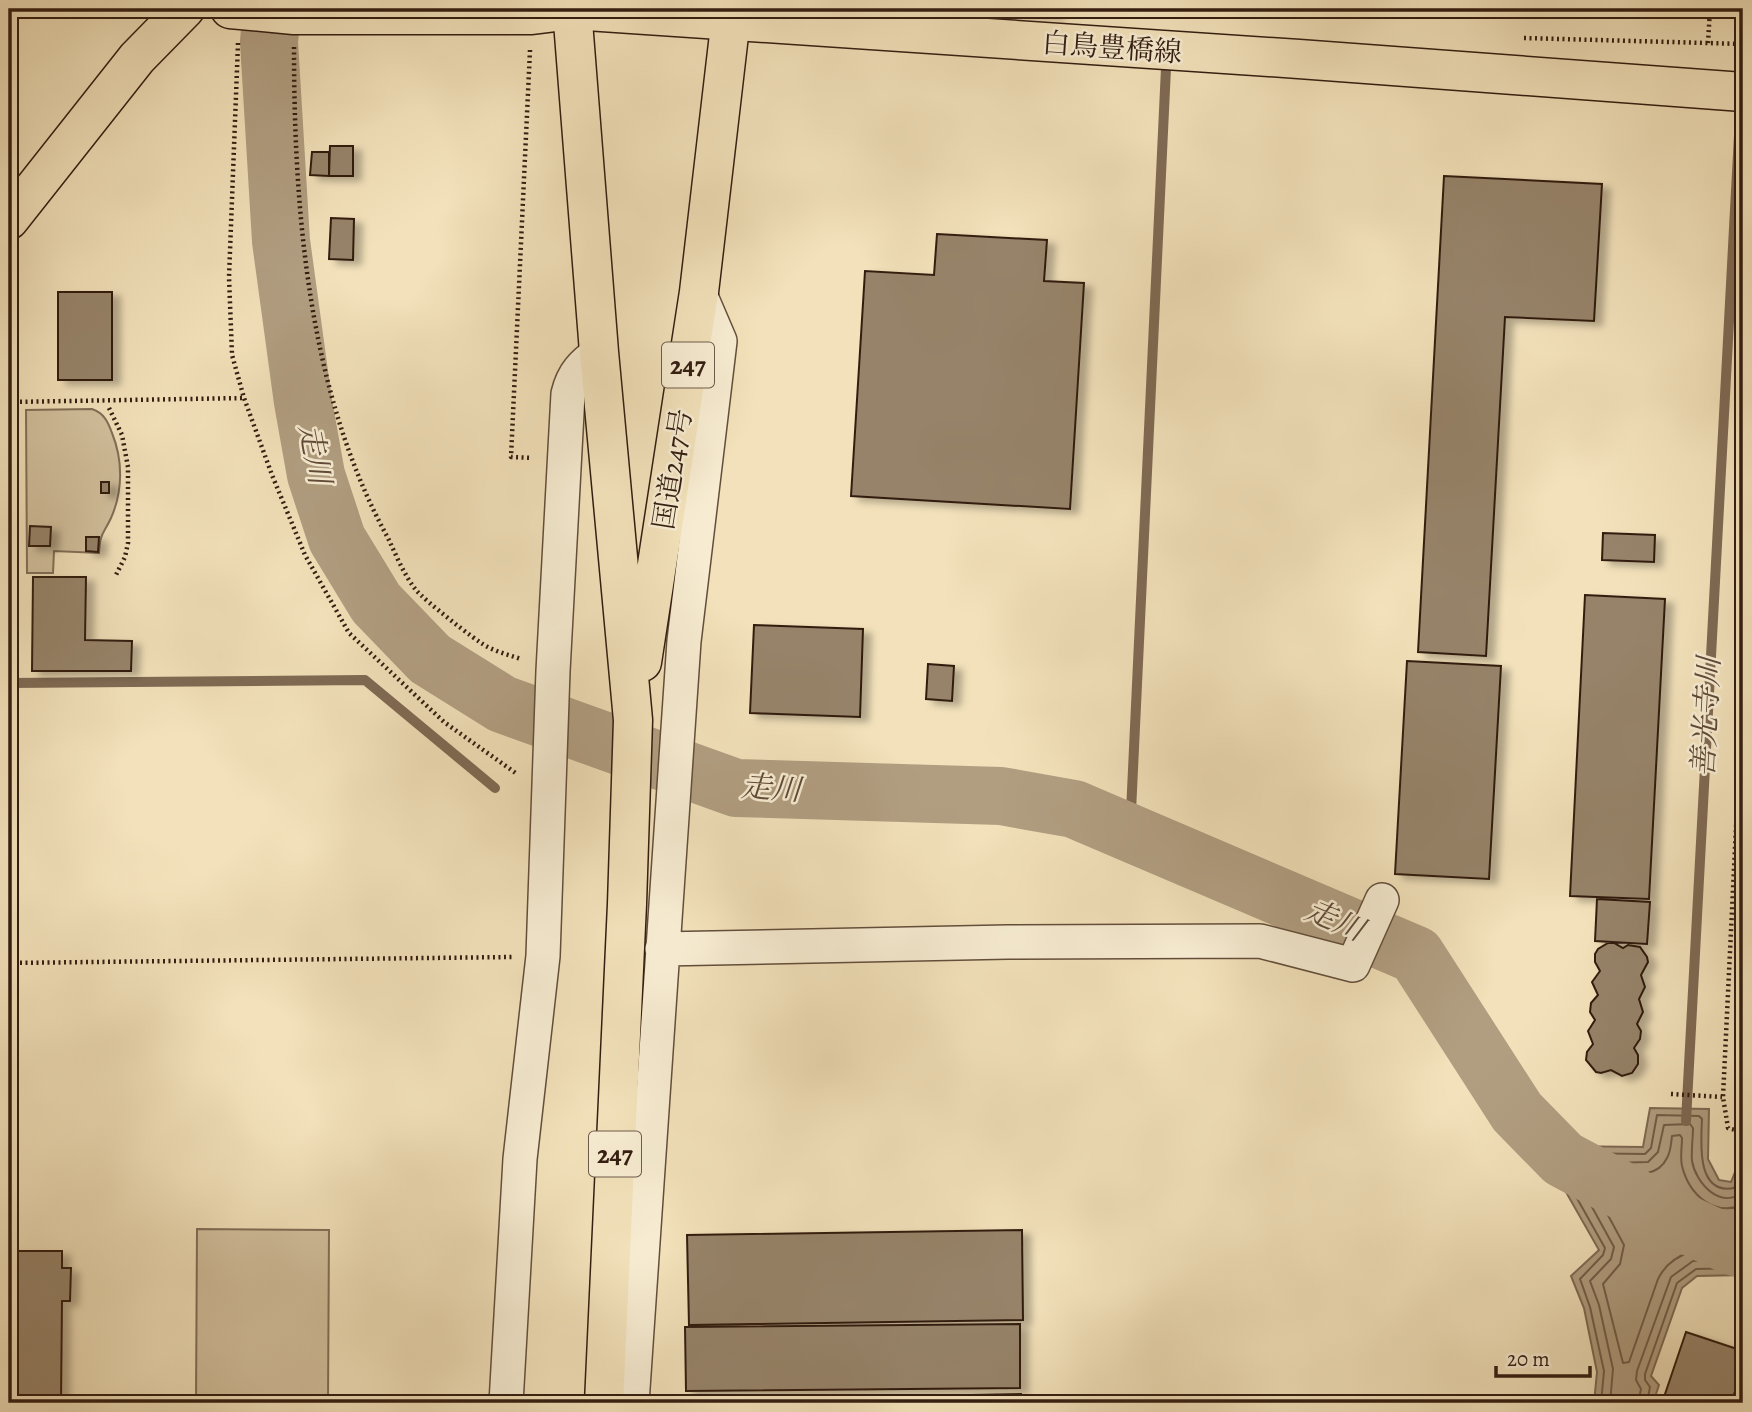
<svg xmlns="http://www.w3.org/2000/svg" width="1752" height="1412" font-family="Alegreya,'Noto Serif JP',serif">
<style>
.green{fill:#d2c09d;stroke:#826e57;stroke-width:2}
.water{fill:#b19e81;stroke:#7f6a54;stroke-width:2}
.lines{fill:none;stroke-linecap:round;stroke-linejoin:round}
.shore{stroke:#725e49;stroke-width:2}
.stream{stroke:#7f6a54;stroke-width:10}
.river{stroke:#b19e81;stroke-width:58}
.building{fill:#968369;stroke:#331d11;stroke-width:2;filter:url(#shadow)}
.minor-casing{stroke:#634e3b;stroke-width:36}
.major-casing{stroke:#331d11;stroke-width:41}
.highway-casing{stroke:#331d11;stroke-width:41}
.path{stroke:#331d11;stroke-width:4.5;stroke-dasharray:2 3.5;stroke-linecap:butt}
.minor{stroke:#f7ecd2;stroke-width:33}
.major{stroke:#f2e1ba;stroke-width:38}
.highway{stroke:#f2e1ba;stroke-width:38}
.labels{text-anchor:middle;stroke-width:5;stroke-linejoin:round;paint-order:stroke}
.shield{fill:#f7ecd2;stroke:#6e5b4b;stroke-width:2}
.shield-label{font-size:26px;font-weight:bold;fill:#331d11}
.street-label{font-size:28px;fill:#331d11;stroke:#f7ecd2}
.water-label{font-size:30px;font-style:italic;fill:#5f4a38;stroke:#f7ecd2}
</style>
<defs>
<filter id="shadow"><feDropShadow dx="8" dy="4.5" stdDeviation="3.5" flood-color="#0004"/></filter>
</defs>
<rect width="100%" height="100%" fill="#f2e1ba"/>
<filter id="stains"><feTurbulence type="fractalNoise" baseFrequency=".00286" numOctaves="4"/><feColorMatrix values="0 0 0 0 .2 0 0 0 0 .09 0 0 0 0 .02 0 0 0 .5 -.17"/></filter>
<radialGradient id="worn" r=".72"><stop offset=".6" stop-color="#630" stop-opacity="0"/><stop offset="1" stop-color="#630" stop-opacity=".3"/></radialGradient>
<path class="green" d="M92 409C104 413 108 422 112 433 123 460 123 491 111 518 103 535 100 533 99 553L54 551 53 573H27L26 410Z
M197 1229 329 1230 328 1403H196Z"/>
<path class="water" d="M1650 1108 1709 1109 1708 1159 1719 1180 1731 1182 1743 1152V1275L1697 1276 1682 1288 1651 1376 1659 1385 1653 1403H1594L1597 1372 1584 1308 1571 1276 1599 1250 1546 1157 1559 1146 1643 1147Z"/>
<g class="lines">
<path class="shore" d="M1743 1205C1713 1217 1689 1194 1682 1166 1680 1157 1682 1147 1682 1138L1680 1135 1672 1136C1671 1143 1671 1151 1667 1158 1654 1186 1612 1169 1588 1174V1178L1624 1245 1620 1264 1603 1284 1623 1363 1629 1362 1658 1279C1675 1245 1711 1249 1743 1249
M1601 1403 1604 1371 1590 1307 1580 1279 1603 1255 1605 1248 1556 1161 1557 1158 1562 1153 1645 1154 1651 1148 1657 1115 1699 1116 1702 1119C1701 1143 1696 1195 1734 1188L1743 1170
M1610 1403 1613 1369 1599 1305 1590 1281 1611 1259 1614 1247 1570 1167V1164L1648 1162 1658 1152 1664 1125 1690 1124 1693 1128C1693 1138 1691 1151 1692 1161 1696 1184 1721 1210 1743 1192
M1638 1403 1641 1389 1636 1380 1637 1371 1671 1277 1693 1261 1743 1259
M1647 1403 1650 1387 1645 1380V1374L1677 1283 1696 1269 1743 1268"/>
<path class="stream" d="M269 42 277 22
M1742 83 1743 59
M9 683 365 680 495 788
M1130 833 1166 68
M1686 1121 1741 98"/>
<path class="river" d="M272 9 269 42 281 241 303 402 316 475 337 539 376 603 430 659 502 704 736 788 1001 796 1074 809 1416 955 1517 1112 1563 1159 1677 1220 1732 1246 1743 1249"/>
</g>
<path class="building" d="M1006 9H1056V14L1006 11Z
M330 146H353V176H329Z
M312 152H329V176L310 175Z
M1444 176 1602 184 1594 321 1505 317 1486 656 1418 652Z
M331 218 354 219 353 260 329 259Z
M937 234 1047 240 1044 281 1084 283 1070 509 851 496 865 271 934 275Z
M58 292H112V380H58Z
M101 482H109V493H101Z
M30 526 51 527 50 546H29Z
M1603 533 1655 535 1654 562 1602 560Z
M86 537H99L98 552 86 551Z
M33 577H86L85 640 132 641 131 671H32Z
M1585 595 1665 599 1649 899 1570 896Z
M754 625 863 629 860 717 750 713Z
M1407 661 1501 666 1489 879 1395 874Z
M928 664 954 666 952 701 926 699Z
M1597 899 1650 902 1647 944 1595 941Z
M1608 943H1614L1623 948 1628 945 1640 947 1647 957 1648 962 1641 975 1645 987 1639 999 1643 1012 1637 1024 1641 1031 1640 1039 1634 1048 1638 1055V1064L1632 1073 1622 1076 1611 1070 1601 1073 1596 1072 1586 1060 1587 1052 1593 1044 1588 1031 1595 1020 1590 1012 1591 1003 1598 995 1592 982 1600 971 1595 962V954L1598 949Z
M1022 1230 1023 1320 689 1325 687 1235Z
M9 1251H62V1268H71L70 1301H62L61 1403H9Z
M1020 1324V1388L686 1391 685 1327Z
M1686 1332 1743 1351V1368L1731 1403H1662Z
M1021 1394V1403H872V1397Z"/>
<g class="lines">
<g class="minor-casing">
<path id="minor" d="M662 949 1008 942 1260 941 1353 965 1382 900
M506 1403 520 1159 543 956 553 671 568 394C573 373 583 364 599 352
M632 1403 684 641 720 341 699 292"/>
</g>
<g class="major-casing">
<path id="major" d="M230 9 294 15H532L572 10 1299 59 1743 92
M9 220 137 58 185 9"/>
</g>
<g class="highway-casing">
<path id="highway" d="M572 9 599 352 633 720 627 904 604 1403
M642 662 699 292 732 9"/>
</g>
<path class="path" d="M1524 38 1743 44
M238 43 229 277 232 355 244 398 272 475 305 555 349 633 444 722 517 774
M1708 43 1710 9
M294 47C294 210 308 393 388 538 396 555 404 575 416 590 423 599 476 641 486 646 497 652 509 655 521 659
M530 50 511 457 532 458
M9 402 244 398
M109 408 122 435 128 467V543L125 557 116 575
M1743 682 1723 1097 1728 1128 1743 1132
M9 963 512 957
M1671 1094 1722 1097"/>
<use href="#minor" class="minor"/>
<use href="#major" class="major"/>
<use href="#highway" class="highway"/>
</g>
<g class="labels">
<g class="shield">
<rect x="662" y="342.5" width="52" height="45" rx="5"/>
<rect x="589" y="1131.5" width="52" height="45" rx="5"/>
</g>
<g class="shield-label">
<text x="688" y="374">247</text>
<text x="615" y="1163">247</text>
</g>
<g class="street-label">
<text transform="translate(1112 47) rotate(4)" y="10">白鳥豊橋線</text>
<text transform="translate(672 469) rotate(-81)" y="10">国道247号</text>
</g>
<g class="water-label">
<text transform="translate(315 454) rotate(79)" y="10">走川</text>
<text transform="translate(1706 717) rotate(-87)" y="10">善光寺川</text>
<text transform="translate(771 788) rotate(4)" y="10">走川</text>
<text transform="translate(1335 920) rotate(23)" y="10">走川</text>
</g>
</g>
<rect width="1752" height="1412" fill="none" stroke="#f2e1ba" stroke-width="35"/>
<rect x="10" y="10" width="1731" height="1391" fill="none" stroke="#331d11" stroke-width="3.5"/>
<rect x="18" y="18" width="1717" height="1377" fill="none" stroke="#331d11" stroke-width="2"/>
<path d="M1496 1366v10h94v-10" fill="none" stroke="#331d11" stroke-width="3.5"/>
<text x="1507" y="1366" font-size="21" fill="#331d11" stroke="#f7ecd2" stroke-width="5" paint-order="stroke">20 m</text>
<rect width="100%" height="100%" filter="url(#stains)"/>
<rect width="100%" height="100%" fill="url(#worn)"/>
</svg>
